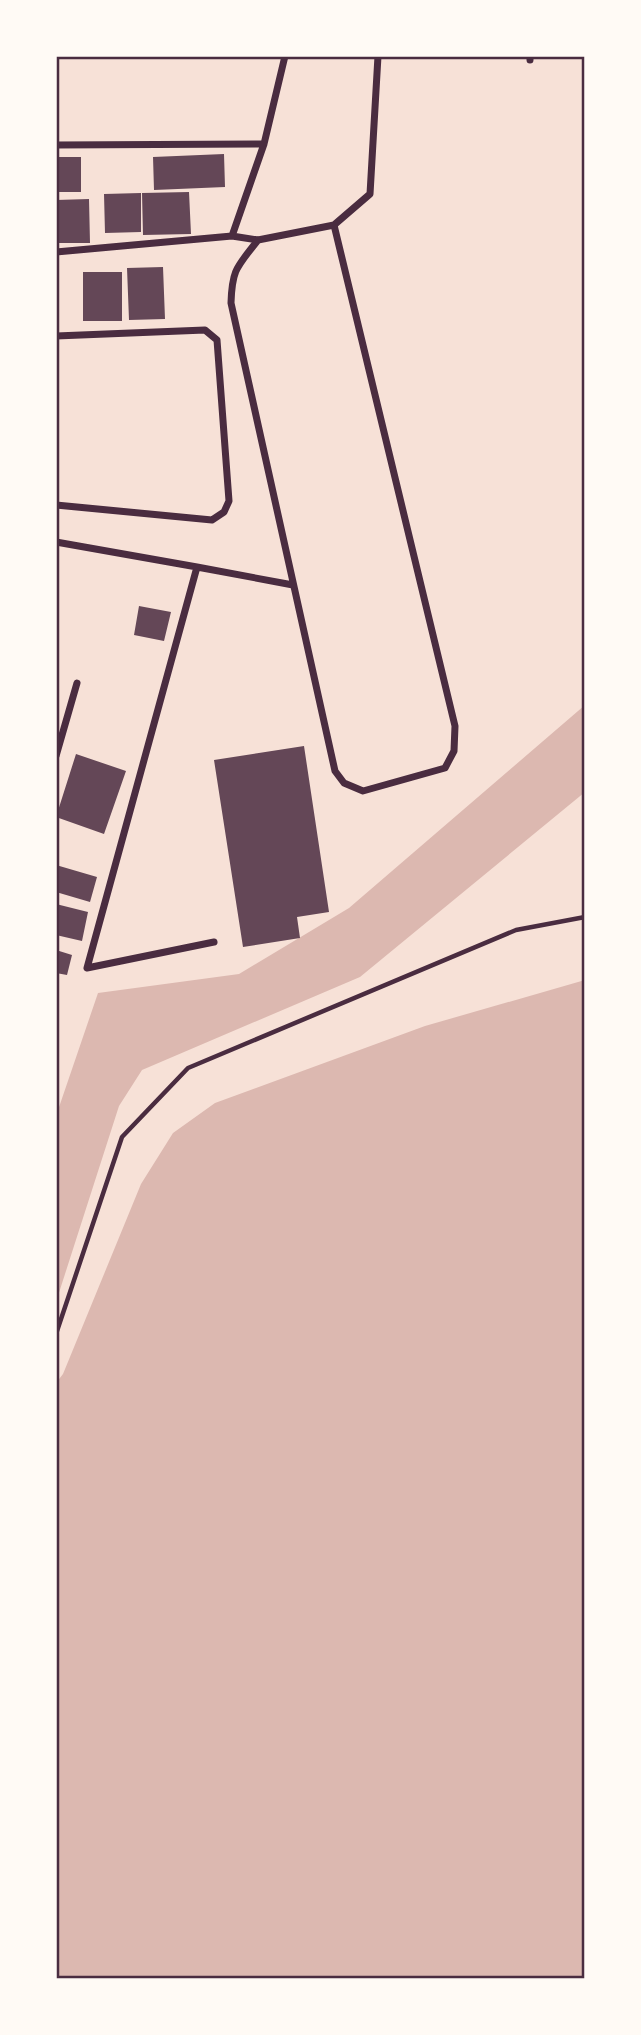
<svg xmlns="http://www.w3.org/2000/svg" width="641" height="2035" font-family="'Golos Text',sans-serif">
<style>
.water{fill:#dcb8b0}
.building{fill:#644757}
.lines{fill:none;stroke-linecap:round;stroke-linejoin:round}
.path{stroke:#4a2c40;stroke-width:4.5}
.minor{stroke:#4a2c40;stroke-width:7}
.neatline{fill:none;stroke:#4a2c40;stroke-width:2.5}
</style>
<rect width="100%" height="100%" fill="#f7e1d7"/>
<path class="water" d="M585 705V792L360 977 142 1070 119 1106 56 1302V1116L98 993 239 974 349 908Z
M585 980V1979H56V1383L63 1374 141 1184 173 1133 215 1103 425 1026Z"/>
<path class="building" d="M224 154 225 187 154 190 153 157Z
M56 157H81V192H56Z
M189 192 191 234 143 235 142 193Z
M141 193V232L105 233 104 194Z
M89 199 90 243H56V200Z
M163 267 165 319 129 320 127 268Z
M83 272H122V321H83Z
M139 606 171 612 164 641 134 635Z
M304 746 329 912 297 917 300 938 243 947 214 760Z
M76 754 126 771 104 834 56 817Z
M56 865 97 877 90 902 56 892Z
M56 904 88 912 82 941 56 935Z
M56 950 72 955 67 975 56 973Z"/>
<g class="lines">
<path class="path" d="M56 1334 122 1137 188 1068 516 930 585 917"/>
<path class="minor" d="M530 56V60
M56 145 264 144
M232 236 264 144 285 56
M258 240C237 267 232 269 231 303L335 771 344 783 363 791 445 768 454 751 455 726 334 225
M56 252 232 236 258 240 334 225 370 194 378 56
M56 336 205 330 217 340 229 501 224 512 212 520 56 505
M56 542 197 567 87 968 214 942
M197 567 293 585
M56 756 77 683"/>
</g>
<rect width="641" height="2035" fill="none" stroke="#fffaf5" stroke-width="116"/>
<rect x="58" y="58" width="525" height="1919" class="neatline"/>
</svg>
